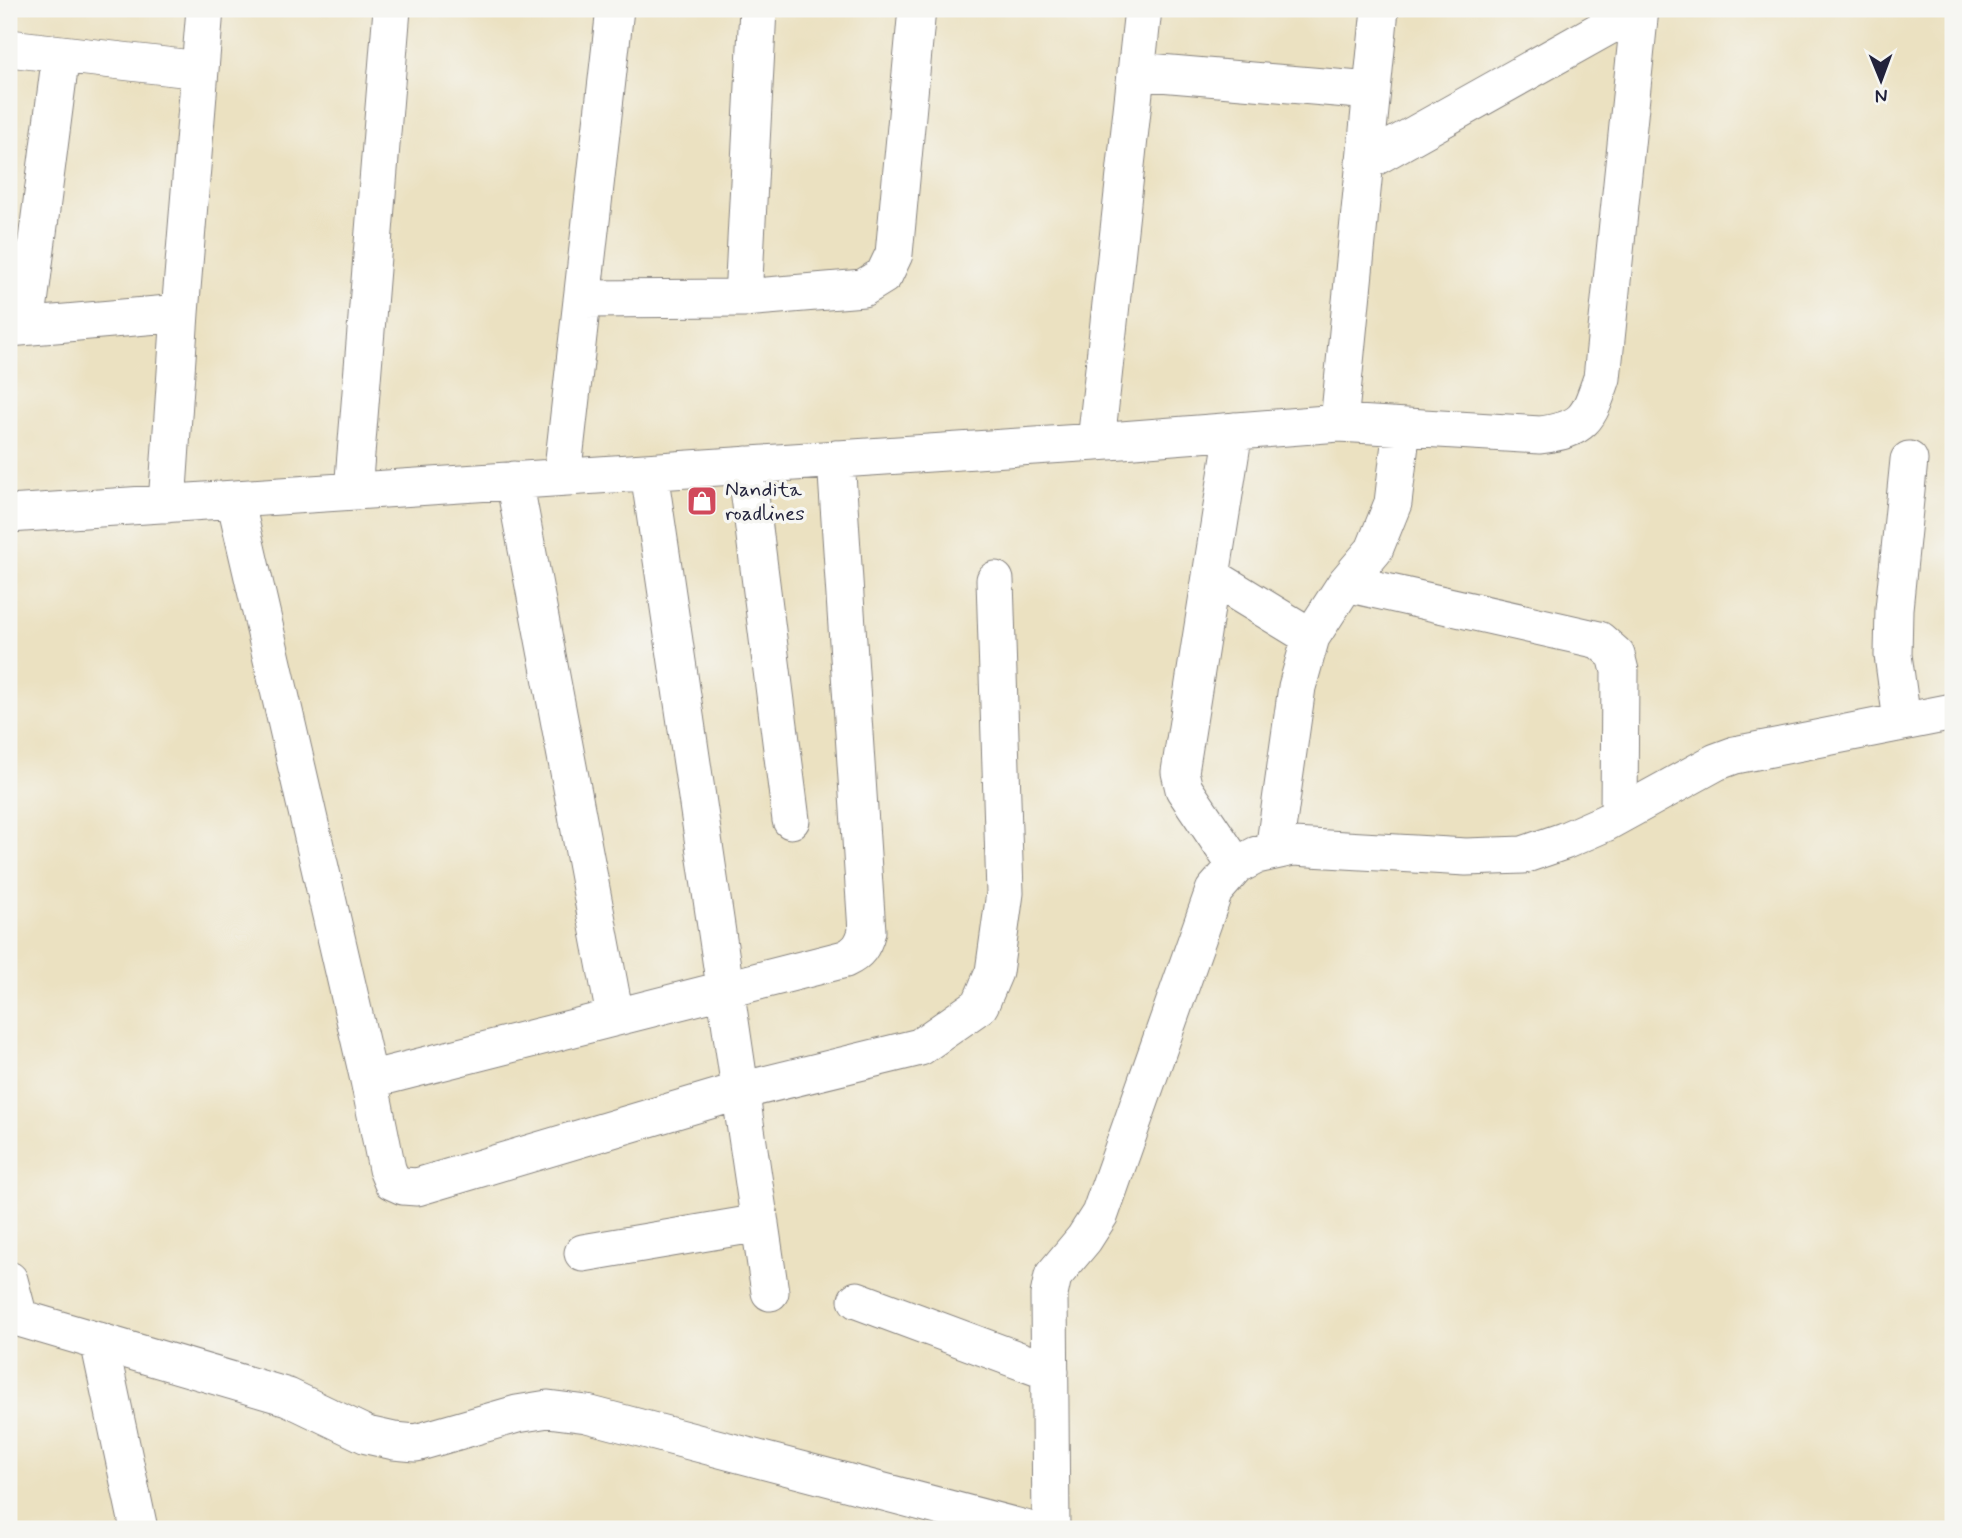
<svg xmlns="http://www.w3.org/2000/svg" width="1962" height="1538" font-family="Mynerve,sans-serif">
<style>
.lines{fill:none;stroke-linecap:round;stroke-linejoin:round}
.minor-casing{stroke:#86827e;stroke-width:39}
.minor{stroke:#fff;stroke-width:37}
.labels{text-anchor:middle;stroke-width:7;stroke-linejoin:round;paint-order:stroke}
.poi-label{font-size:21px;fill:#22223b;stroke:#f6f6f2;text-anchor:start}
</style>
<rect width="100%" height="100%" fill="#f6f6f2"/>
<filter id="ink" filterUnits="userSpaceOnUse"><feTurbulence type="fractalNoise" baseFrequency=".0143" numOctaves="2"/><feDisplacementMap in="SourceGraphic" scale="14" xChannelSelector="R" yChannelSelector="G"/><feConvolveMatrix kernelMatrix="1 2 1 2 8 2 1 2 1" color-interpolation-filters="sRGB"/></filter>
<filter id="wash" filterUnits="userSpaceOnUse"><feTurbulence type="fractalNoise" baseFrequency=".00686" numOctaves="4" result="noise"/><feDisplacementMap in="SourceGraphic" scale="28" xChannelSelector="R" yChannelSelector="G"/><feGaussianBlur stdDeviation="1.57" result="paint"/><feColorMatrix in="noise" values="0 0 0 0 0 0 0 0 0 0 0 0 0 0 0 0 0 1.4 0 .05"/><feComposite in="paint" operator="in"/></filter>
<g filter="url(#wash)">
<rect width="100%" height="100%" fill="#ebe1c1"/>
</g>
<g filter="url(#ink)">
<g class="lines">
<g class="minor-casing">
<path id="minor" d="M9 48 200 70
M1136 71 1371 91
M1364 163 1639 9
M743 298 758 9
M582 299 743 298 863 288 884 275 894 254 917 9
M26 326 61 54
M9 328 180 313 205 9
M1339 423 1540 435C1585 429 1588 419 1602 378L1640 9
M1234 431 1180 772 1184 789 1236 866
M1096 442 1339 423 1380 9
M746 465 791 820
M649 472 770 1292
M562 477 615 9
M514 480 615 1016
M353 491 392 9
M235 499 369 1080 387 1169 392 1181 403 1186 417 1187 740 1091 920 1047 980 1005 994 972 1005 893 995 580
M167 504 180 313
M9 514 1096 442 1143 9
M1211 576 1311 637
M1346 583 1599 640 1616 655 1620 671 1619 814
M1902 721 1893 655 1894 609 1909 460
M1274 851 1297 687 1311 637 1346 583 1374 550 1393 503 1402 427
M369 1080 845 959C858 953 863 946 867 931L836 459
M583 1253 760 1223
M9 1280 19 1318
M857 1300 1050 1372
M9 1315 288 1397 367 1435 394 1441 416 1443 517 1414 548 1409 587 1414 1025 1529
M99 1341 139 1529
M1051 1529 1049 1295 1053 1276 1084 1239 1100 1214 1214 891 1236 866 1257 855 1293 847 1466 857 1523 855 1564 841 1605 823 1716 762 1735 755 1953 712"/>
</g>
<use href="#minor" class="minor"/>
</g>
</g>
<defs>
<g id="shop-square" transform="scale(1.575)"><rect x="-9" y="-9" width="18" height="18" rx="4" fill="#d1495b" stroke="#f6f6f2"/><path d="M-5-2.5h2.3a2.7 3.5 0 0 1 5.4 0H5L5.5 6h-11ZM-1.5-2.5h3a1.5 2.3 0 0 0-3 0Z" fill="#fff"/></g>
</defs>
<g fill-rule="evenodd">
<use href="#shop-square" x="702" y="501"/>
</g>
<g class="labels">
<g class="poi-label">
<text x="725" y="496">Nandita<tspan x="725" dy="24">roadlines</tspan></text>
</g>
</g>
<rect width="1962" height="1538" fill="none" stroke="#f6f6f2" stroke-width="35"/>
<g transform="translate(1881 80) rotate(179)" stroke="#f6f6f2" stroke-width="5" paint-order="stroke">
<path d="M0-5L12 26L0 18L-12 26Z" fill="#22223b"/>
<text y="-10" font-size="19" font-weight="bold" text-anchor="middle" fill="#22223b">N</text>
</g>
</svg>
